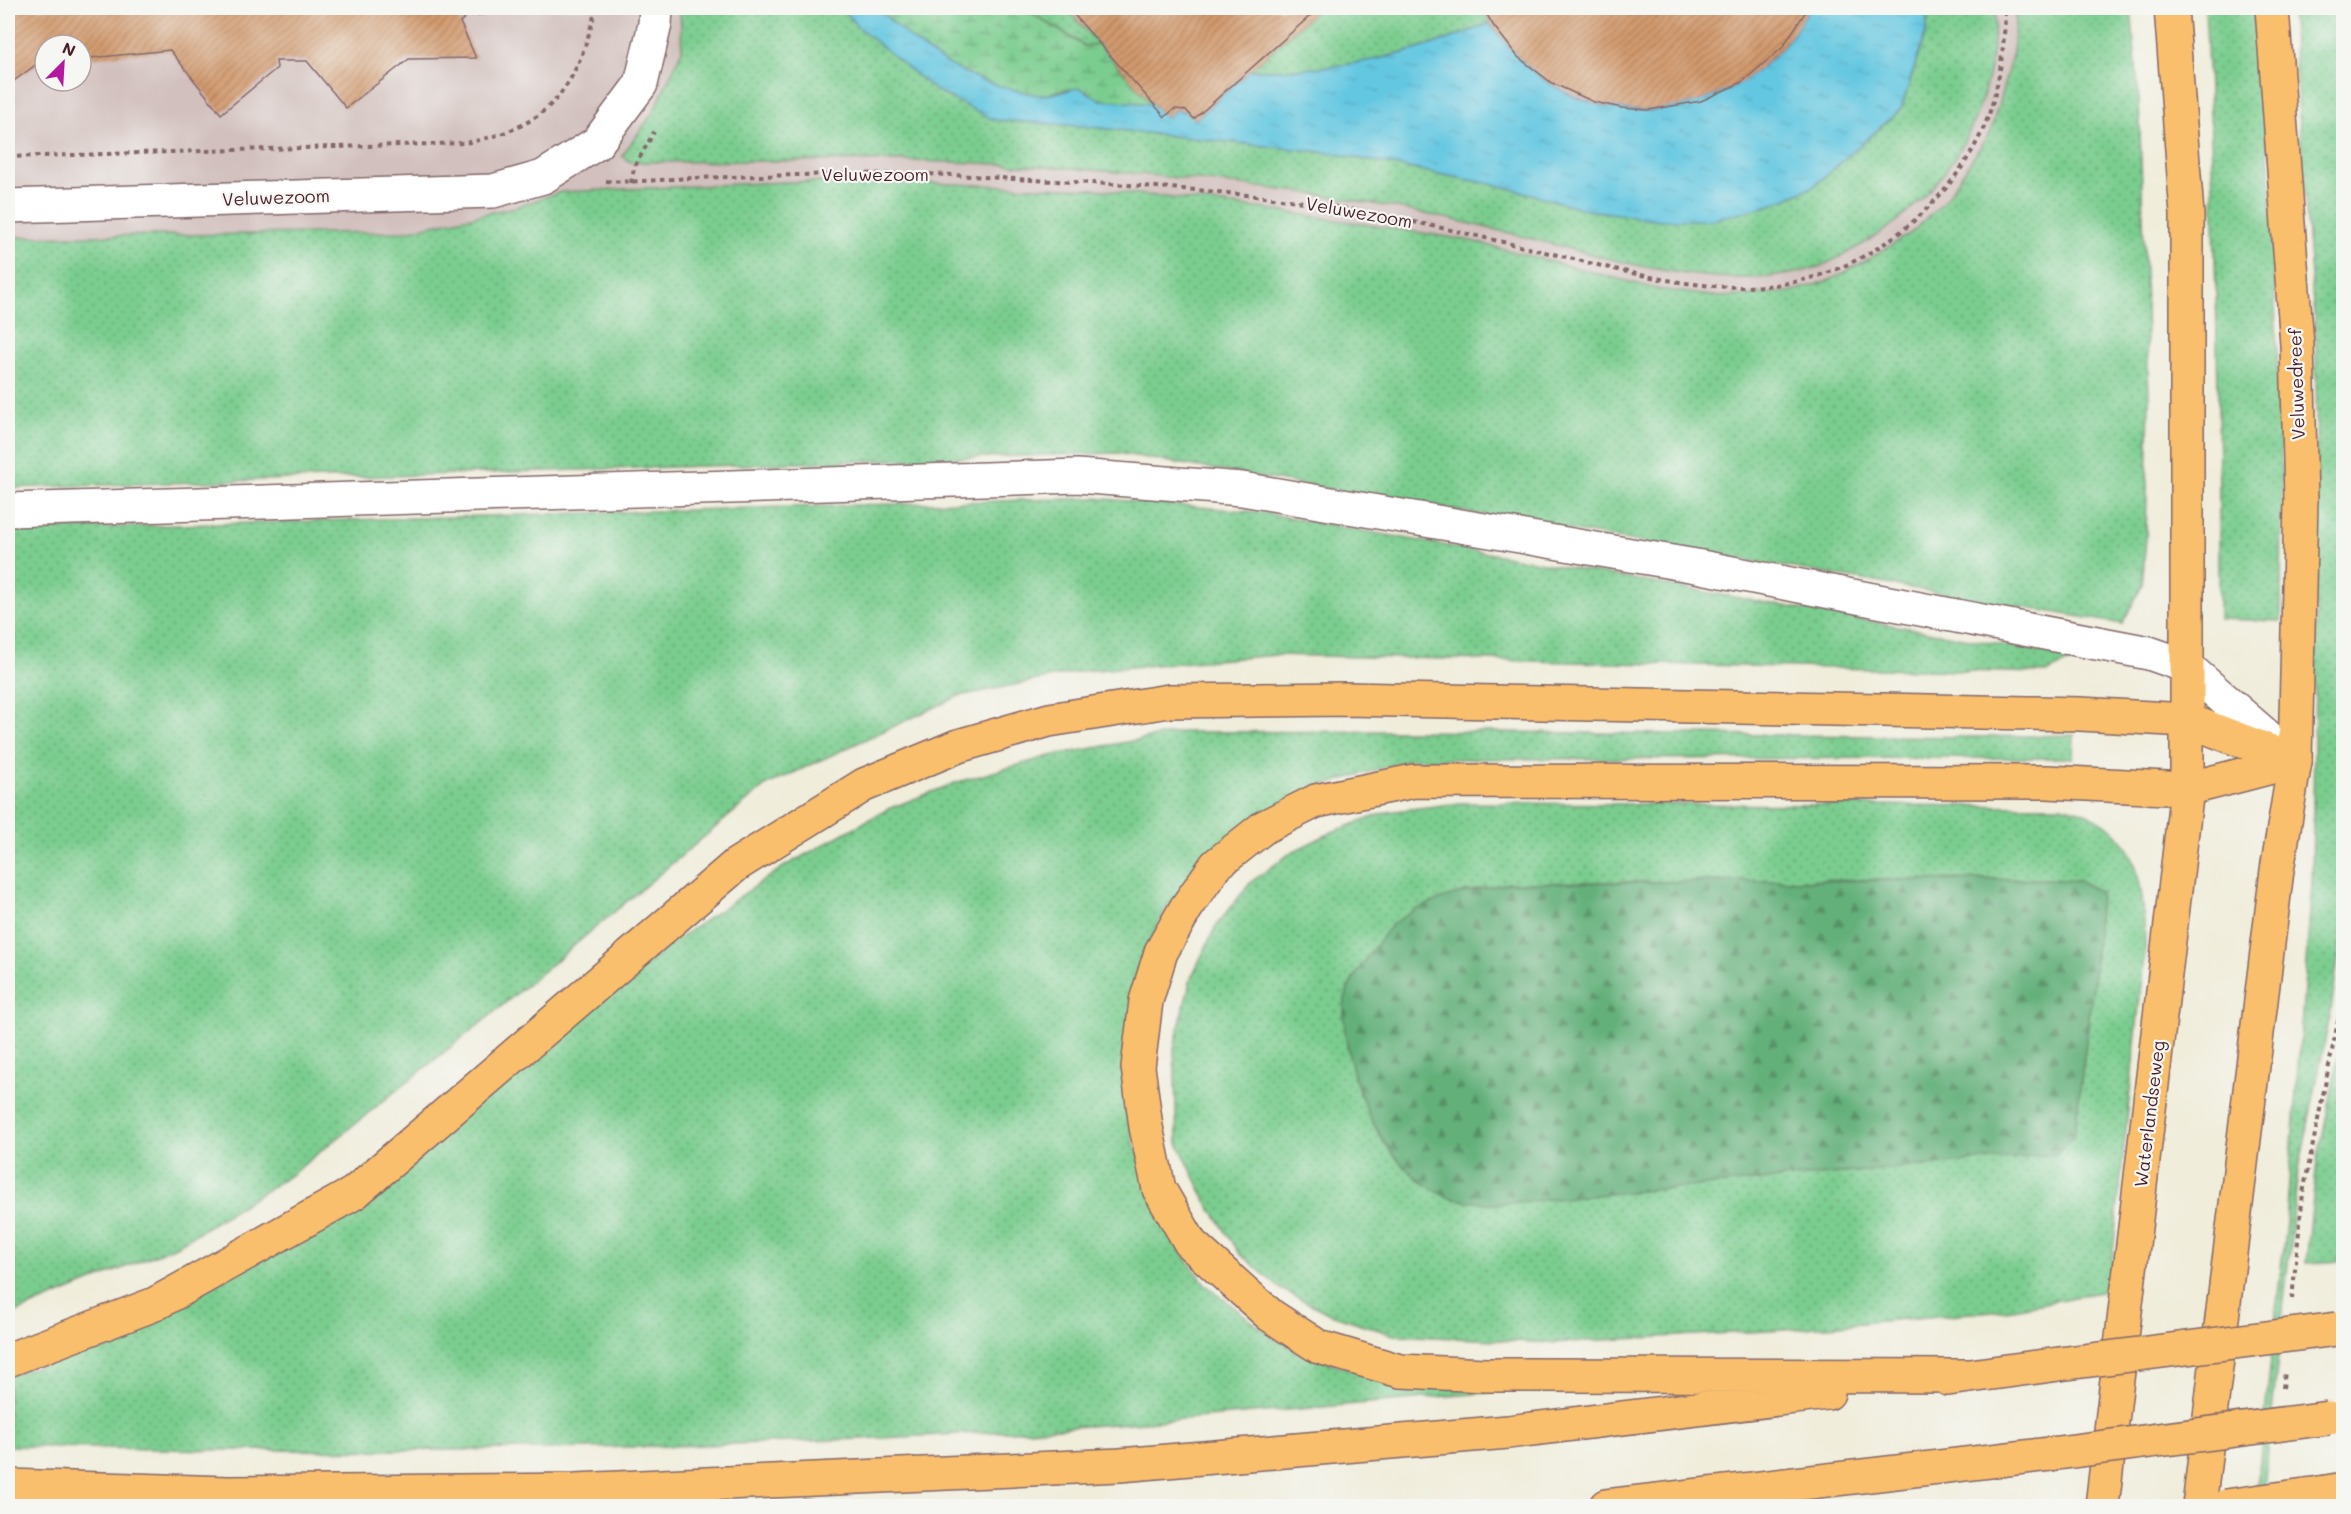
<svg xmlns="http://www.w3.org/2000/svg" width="2351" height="1514" font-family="Mali,sans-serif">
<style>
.industrial{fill:#d1c0bd;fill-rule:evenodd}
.grass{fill:url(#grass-dots);stroke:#62765d;stroke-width:1.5;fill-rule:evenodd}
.forest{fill:url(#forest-firs);stroke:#566852;stroke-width:1.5}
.wetland{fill:url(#wetland-marsh);stroke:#62765d;stroke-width:1.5}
.water{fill:url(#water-ripples);stroke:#567386;stroke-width:1.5}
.building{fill:url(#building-hatch)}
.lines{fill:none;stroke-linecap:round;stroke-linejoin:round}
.minor-casing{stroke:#846769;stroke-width:36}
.major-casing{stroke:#846769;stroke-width:36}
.highway-casing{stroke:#846769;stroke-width:36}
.path{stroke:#846769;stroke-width:4;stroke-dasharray:4.5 4.5;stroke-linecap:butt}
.minor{stroke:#fff;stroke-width:33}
.major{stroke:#f9bf6d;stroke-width:33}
.highway{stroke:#f9bf6d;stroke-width:33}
.highway-bridge-casing{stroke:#846769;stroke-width:36;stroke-linecap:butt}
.highway-bridge{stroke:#f9bf6d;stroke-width:33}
.labels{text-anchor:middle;stroke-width:4.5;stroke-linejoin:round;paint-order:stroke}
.street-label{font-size:18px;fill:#4a1f2b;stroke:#f6f6f2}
</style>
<defs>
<pattern id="grass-dots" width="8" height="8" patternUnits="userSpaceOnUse" patternTransform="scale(1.5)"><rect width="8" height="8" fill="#7acd8f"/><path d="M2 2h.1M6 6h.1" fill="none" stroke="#66a675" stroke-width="1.8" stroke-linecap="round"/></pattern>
<pattern id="forest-firs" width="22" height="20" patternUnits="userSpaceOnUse" patternTransform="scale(1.5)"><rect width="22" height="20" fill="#63b07a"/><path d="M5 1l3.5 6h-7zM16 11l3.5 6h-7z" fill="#548f64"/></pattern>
<pattern id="wetland-marsh" width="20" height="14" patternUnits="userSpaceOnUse" patternTransform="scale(1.5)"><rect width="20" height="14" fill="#7acd8f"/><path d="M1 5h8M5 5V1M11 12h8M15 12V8" fill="none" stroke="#66a675"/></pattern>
<pattern id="water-ripples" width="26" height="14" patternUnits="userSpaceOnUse" patternTransform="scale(1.5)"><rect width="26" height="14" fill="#63c7e1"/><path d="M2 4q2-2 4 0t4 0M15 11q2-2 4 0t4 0" fill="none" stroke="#57aac1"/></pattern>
<pattern id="building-hatch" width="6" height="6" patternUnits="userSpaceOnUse" patternTransform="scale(1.5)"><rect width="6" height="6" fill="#d29a6d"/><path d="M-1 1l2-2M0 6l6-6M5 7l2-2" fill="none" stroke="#ac7d5a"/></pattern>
</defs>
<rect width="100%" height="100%" fill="#f6f6f2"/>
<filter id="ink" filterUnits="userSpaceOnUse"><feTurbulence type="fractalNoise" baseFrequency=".0167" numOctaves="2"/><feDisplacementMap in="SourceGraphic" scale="12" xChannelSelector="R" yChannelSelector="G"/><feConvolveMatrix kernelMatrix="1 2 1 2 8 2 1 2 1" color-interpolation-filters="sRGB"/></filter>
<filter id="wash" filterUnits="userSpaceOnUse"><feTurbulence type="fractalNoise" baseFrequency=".008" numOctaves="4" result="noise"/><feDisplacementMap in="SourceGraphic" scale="24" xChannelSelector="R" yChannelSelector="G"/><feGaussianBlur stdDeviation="1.35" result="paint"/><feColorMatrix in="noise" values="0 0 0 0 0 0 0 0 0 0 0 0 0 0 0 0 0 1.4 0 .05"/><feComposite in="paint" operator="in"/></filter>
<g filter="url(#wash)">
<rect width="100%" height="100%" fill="#f0eddb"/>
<path class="industrial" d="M8 8H2109L2093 431 8 254ZM45 45H81V81H45Z"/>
<path class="grass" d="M680 8H842L858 27 994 120 1081 126 1331 153 1506 187 1588 210 1814 186 1901 109 1926 31 1928 8H1995C1996 109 1951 193 1863 244 1848 252 1831 263 1815 268 1718 298 1593 253 1497 230 1432 214 1366 201 1300 192 1193 179 1085 167 977 163 862 158 746 162 630 162L622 156 654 111 682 50Z
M1024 8H1066L1098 44 1085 46Z
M1320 8H1482L1490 23C1409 57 1338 72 1250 70Z
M2016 8H2131L2139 100 2149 398 2146 538 2142 586 2122 624 1118 453 8 488V237L401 232 516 207 560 192 787 182 924 183 1095 189 1266 209 1468 240 1657 289 1721 297 1790 292 1830 280 1872 257 1911 233 1943 203 1991 131 2013 52Z
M2205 8H2253L2270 172 2282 482 2281 621 2219 619C2220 415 2216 211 2205 8Z
M2291 8H2343V922L2331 1011 2297 1179 2262 1506H2255L2286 1222 2312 885 2317 538 2316 344Z
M1095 498 1258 512 2065 656 2069 662 2046 673 1276 655 1083 671 959 696 765 786 492 1014 291 1175 176 1246 8 1316V530Z
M1407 731 1973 737 2074 735 2073 758 1413 759 1304 791 1196 872 1166 909 1141 959 1122 1072 1133 1141 1182 1253 1206 1285 1276 1340 1342 1367 1494 1388V1392C1378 1402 1261 1413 1144 1422 766 1450 386 1456 8 1446V1375L53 1362 176 1309 520 1064 686 933 785 866 888 809 958 782 1050 756 1181 732Z
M1459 803 2061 806C2140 822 2143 879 2145 948L2109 1290 2014 1309 1784 1330 1551 1343 1394 1335 1328 1313 1281 1289 1240 1254 1206 1201 1177 1141 1174 1048 1191 978 1216 926 1251 882 1292 852 1332 832 1387 812ZM1998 879 2080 881 2100 892 2094 978 2074 1136 1466 892 1509 883Z
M2343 1036V1261L2306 1263 2317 1162Z"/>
<path class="forest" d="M2046 879 2080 881 2100 892 2094 978 2074 1136 2057 1154 1495 1204C1480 1202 1459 1202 1445 1196 1388 1168 1360 1109 1348 1050 1345 1034 1342 1011 1346 995 1351 979 1364 962 1374 948 1380 940 1386 929 1394 923 1428 898 1468 891 1509 883Z"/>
<path class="wetland" d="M878 8H1024L1084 46 1098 44 1152 104C1137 103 1116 105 1102 100 1091 97 1081 89 1068 89 1059 89 1050 96 1041 95 980 92 918 51 878 8Z"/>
<path class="water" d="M842 8H878C916 48 962 79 1016 90 1025 92 1035 96 1044 95 1056 94 1068 89 1080 88L1101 100 1152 104 1166 118 1175 110 1186 111 1195 120 1250 70C1338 72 1409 57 1490 23 1510 50 1532 75 1563 91 1653 137 1765 97 1809 8H1928L1926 31 1901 109 1814 186 1771 205 1710 220H1661L1588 210 1506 187 1331 153 1081 126 994 120 935 90 858 27Z"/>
<g id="blocks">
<path class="building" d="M8 8H500L501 13 467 16 460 22 476 58 409 59 346 108 307 61H276L277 68 221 114 170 50 81 59V45H45V63L37 64 8 85Z
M1068 8H1319L1194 119 1186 110 1174 109 1165 117Z
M1483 8H1808L1782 48 1742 82 1701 101 1649 110 1622 108 1594 102 1552 83 1518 57 1493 25Z"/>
</g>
</g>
<g filter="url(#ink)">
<use href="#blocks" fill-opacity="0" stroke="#846769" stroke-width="1.5"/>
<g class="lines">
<g class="minor-casing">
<path id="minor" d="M8 206 493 191 543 177 597 143 641 84 655 24 656 8
M8 510 1077 476 1242 489 1696 566 2149 653 2186 666 2293 759"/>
</g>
<g class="major-casing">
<path id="major" d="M2102 1506 2187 789V214L2171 8
M2199 1506 2277 870 2295 761 2301 500 2297 345 2272 8"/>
</g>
<g class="highway-casing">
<path id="highway" d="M8 1360 155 1304 354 1193 736 865 864 785 958 746 1049 720 1169 701 1345 699 2080 714 2187 720 2295 761
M1970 1376 1486 1375 1400 1371 1319 1347 1270 1315 1191 1244 1159 1189 1146 1127 1138 1067 1146 1001 1161 952 1186 908 1216 865 1264 827 1316 801 1414 781 2047 782 2187 789 2295 761
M1948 1379 2059 1364
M8 1486 228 1493 575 1490 1120 1465 1508 1432 1828 1393
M2320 1493 2344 1489
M1606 1506 2050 1454"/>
</g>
<path class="path" d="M8 157 465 143C551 127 576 89 596 8
M606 181C636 183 664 179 693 178 767 176 841 173 914 174 954 174 994 178 1033 180 1138 185 1244 191 1348 209 1415 221 1482 237 1549 253 1637 274 1731 304 1821 275 1893 251 1961 189 1988 117 2000 83 2005 43 2005 8
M631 183 634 168 654 132
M2292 1299 2303 1193 2344 992
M2283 1388 2285 1372"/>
<use href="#minor" class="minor"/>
<use href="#major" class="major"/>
<use href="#highway" class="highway"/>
<g class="highway-bridge-casing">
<path id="highway-bridge" d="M2059 1364 2337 1329
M2050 1454 2328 1418
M2226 1506 2320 1493"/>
</g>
<use href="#highway-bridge" class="highway-bridge"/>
</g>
</g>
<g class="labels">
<g class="street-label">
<text x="875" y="181">Veluwezoom</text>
<text transform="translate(276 198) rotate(-2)" y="6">Veluwezoom</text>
<text transform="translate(1359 213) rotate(10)" y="6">Veluwezoom</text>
<text transform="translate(2297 384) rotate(-92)" y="6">Veluwedreef</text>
<text transform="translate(2150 1114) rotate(-83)" y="6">Waterlandseweg</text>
</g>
</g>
<rect width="2351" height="1514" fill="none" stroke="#f6f6f2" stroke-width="30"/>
<g transform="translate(63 63) rotate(24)"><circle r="28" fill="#f6f6f2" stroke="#b1a0a2" stroke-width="1.5"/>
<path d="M0-4.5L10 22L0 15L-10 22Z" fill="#b5179e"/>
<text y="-9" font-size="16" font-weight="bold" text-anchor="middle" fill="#4a1f2b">N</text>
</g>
</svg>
